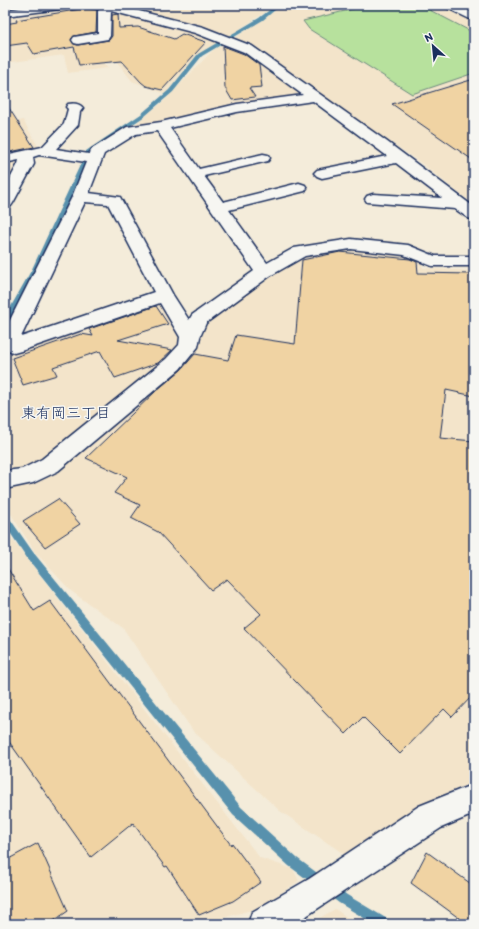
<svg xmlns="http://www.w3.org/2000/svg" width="479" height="929" font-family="Itim,'Klee One',sans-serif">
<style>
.built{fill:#f3e4ca}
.green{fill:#b7e19d;stroke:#69887e}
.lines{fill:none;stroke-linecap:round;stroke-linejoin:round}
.stream{fill:#5991ad;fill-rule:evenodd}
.building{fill:#f0d3a3;stroke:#1b2f5e}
.minor-casing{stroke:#1b2f5e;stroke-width:3}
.minor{fill:#f6f6f2;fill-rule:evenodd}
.labels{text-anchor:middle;stroke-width:3;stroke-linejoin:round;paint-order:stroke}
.neighbourhood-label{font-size:15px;fill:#1b2f5e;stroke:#f6f6f2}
</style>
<rect width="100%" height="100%" fill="#f4ecda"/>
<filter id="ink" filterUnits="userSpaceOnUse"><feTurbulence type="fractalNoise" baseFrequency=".025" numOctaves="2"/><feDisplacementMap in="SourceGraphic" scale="8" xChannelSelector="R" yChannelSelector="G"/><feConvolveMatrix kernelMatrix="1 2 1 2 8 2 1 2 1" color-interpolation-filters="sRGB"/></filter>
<g filter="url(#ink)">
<path class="built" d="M121 5H277L226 38 119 6Z
M283 5H441L474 21V205L421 163 247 44 232 40Z
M89 7 135 17 200 34 220 41 198 55 165 94 132 81 111 54 101 57 108 68 68 73 64 55 5 63V18Z
M224 44 243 52 258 61 302 94V98L167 123 131 127 164 101 213 50Z
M23 120 39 148 5 156V125Z
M13 161 21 164 5 194V163Z
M350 247 396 251 421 258 423 268 470 271 474 269V781L410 811 347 856 280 811 193 731 123 628 71 591 35 552 11 514 5 498V486L183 364 201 341 200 328 205 323 266 277 298 256Z
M158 302 163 304 183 336 179 352 40 465 7 474 5 356Z
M5 530 260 858 293 869 299 881 258 908 202 924H5Z
M335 909 357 924H309Z"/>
<path class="green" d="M370 5H420L474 33V73L412 94 309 29 303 21Z"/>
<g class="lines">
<path class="stream" d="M276 5H281L263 20 202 56 173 92 145 116 90 153H86V151L141 114 169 90 198 54 259 18Z
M84 161 87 163 38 269 8 323 5 325V317L32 269 81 163Z
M5 514 8 516 33 552 241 807 297 858 347 895 389 920 391 924H374L339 903 289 866 233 815 27 558 5 525Z"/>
</g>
<path class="building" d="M87 8 97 10 96 32 74 36 71 39 74 44 78 45 109 40 112 36V15L118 14 119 28 138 27 174 39 182 34 206 42 162 90 146 86 141 82 122 61 79 65 74 47 34 54 27 43 5 46V24L17 22 16 20Z
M223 46 244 54 259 65 262 87 249 88 255 97 232 100 225 88Z
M474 79V161L392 104Z
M5 102 34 147 5 153Z
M340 252 410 259 417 262 418 273 470 274 474 286V396L446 390 440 438 474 441V694L452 717 444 709 400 754 363 717 346 734 244 628 261 614 227 579 211 590 158 532 131 518 140 505 114 493 127 477 86 458 157 390 181 370 195 354 228 360 236 335 295 344 302 260Z
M156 306 168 324 118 340 172 350 158 363 115 378 100 351 53 367 57 375 23 385 12 358 81 334 93 336 89 329Z
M58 499 80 524 45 547 23 521Z
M5 564 34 611 50 601 231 845 232 843 261 882 233 901 199 915 167 866 165 867 133 823 91 857 5 736Z
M38 843 68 911 49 924H5V861Z
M427 852 474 886V924H467L411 883Z"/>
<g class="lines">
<g class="minor-casing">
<path id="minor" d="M41 5H74L68 8 5 16V10Z
M95 5H115L203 27 252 46 386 141 474 207V220L468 218 455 209 367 202 365 199 367 196 373 194 442 198 396 163 322 178 317 176 314 173 317 170 387 156 313 101 237 112 170 128 199 169 263 154 268 155 270 158 268 161 204 176 223 202 299 183 305 185 307 188 305 191 229 210 267 263 294 248 351 239 408 245 435 256H474V266H432L404 255 351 249 305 256 270 276 206 323 200 337 198 347 180 369 58 471 33 483 5 489V471L22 469 42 459 166 359 179 345 180 337 160 303 21 351 14 353 5 348V330L72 197 86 162 39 155 33 157 34 164 13 203 11 206 5 208V188L18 164 19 160 5 163V155L42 147 64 124 68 109 66 107 68 104C74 103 79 103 83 108L80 112 78 125 56 149 89 154 92 149 127 127 161 122 237 104 303 95 244 52 195 33 111 11 110 36 108 39 78 44 74 43 72 40 74 37 98 33V11L100 8ZM157 131 254 271 192 315 189 320 173 295 120 197 89 193 104 154 136 134ZM85 202 108 204 154 292 21 337Z
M443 5H458L474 13V21L445 7Z
M474 784V814L441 828 294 924H248L252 912 309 879 419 806Z"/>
</g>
<use href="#minor" class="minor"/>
</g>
</g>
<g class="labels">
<g class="neighbourhood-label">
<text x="66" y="418">東有岡三丁目</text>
</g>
</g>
<rect width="479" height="929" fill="none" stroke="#f6f6f2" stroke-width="20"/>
<rect x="10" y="10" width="459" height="909" fill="none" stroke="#1b2f5e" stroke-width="1.5" filter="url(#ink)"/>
<g transform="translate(433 46) rotate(333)" stroke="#f6f6f2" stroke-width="3" paint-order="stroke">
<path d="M0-3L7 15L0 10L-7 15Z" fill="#1b2f5e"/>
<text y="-6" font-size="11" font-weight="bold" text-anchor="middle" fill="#1b2f5e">N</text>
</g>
</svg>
